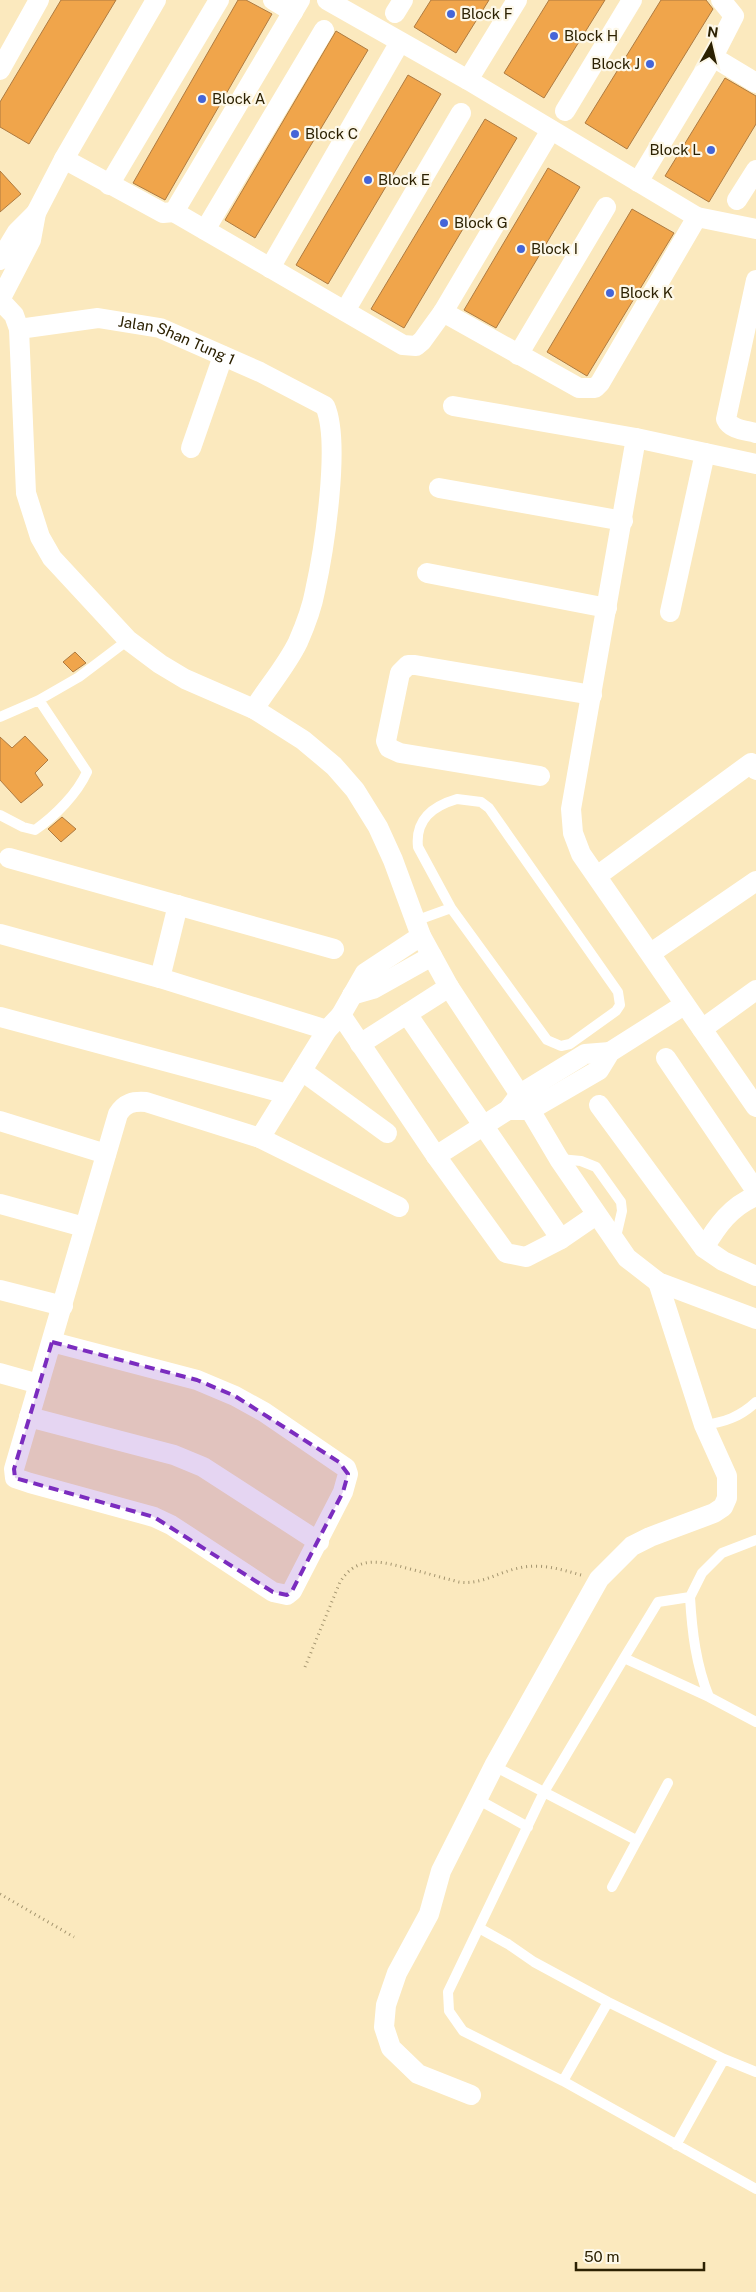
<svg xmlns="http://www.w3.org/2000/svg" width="756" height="2292" font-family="'Public Sans',sans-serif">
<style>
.building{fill:#f0a54b;stroke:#ae7b41}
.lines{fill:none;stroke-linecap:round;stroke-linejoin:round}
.path{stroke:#a3946e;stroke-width:3;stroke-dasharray:1 4;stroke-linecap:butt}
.lane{stroke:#fff;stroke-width:10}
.street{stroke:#fff;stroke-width:20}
.marked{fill:#7b2cbf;fill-opacity:0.2;stroke:#7b2cbf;stroke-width:4;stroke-dasharray:10 6;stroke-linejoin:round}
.poi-dot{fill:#4565d8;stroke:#fdf8e9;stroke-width:2}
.labels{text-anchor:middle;stroke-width:4.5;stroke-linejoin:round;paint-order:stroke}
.poi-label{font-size:15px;fill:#2c2102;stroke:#fdf8e9;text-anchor:start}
.street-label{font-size:15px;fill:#2c2102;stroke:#fdf8e9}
</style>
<rect width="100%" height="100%" fill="#fbe9be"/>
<path class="building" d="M61 0H116L29 144 0 127V102Z
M238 0H246L272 14 165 200 133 183Z
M431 0H489L456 53 414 27Z
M549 0H605L544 98 504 73Z
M661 0H706L713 9 627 149 585 123Z
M336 31 368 50 255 238 225 220Z
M408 75 441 94 328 284 296 265Z
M725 78 756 96V124L709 202 665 176Z
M485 119 517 138 404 328 371 309Z
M548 168 580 187 496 328 464 310Z
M0 171 21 194 0 212Z
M632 209 674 233 587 376 547 352Z
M75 652 86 663 73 672 63 662Z
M25 736 48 760 35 773 43 785 21 803 0 780V737L12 748Z
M62 817 76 829 61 842 48 829Z"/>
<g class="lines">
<path class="path" d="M305 1667 340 1582C359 1552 386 1563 414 1570 429 1574 444 1578 459 1582 482 1585 498 1572 519 1568 540 1563 560 1569 581 1575
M0 1894 74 1937"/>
<path class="lane" d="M0 717 39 700 79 677 128 640
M457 799 481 802 489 808 618 992 620 1005 616 1011 570 1044 561 1046 547 1040 451 908 418 847C415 819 433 806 457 799Z
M0 815 23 827 35 830C55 816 77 794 87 772L39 700
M415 921 451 908
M560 1159 581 1161 596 1167 621 1202 622 1211 615 1241
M704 1425C725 1422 740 1417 756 1402
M690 1597C692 1632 696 1665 709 1697
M624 1658 658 1602 690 1597 702 1573 722 1553 756 1540
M756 1722 709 1697 624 1658 544 1792 448 1992 449 2011 463 2031 563 2081 756 2189
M494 1766 636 1840
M477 1799 528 1827
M612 1887 668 1783
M479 1928 508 1944 534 1962 608 2002 724 2059 756 2072
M563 2081 608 2002
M676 2145 724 2059"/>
<g class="street">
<path d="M273 0 293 12"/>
<path d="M327 0 468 80 697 217 756 229"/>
<path d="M395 13 403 0"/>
<path d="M713 57 756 83"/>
<path d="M0 70 39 0"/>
<path d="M468 80 517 0"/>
<path d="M565 111 632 0"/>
<path d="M64 159 163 213 174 212 300 0"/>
<path d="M638 182 713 57 734 16 721 0"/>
<path d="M109 185 219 0"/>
<path d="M737 200 756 170"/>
<path d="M174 212 403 345 416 346 422 341 443 312 551 130"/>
<path d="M205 230 324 30"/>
<path d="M0 260 17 232 36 213"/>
<path d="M270 268 400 42"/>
<path d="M756 280 726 419C731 430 745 430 756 433"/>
<path d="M0 300 14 315 19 329 26 493 40 537 52 558 128 640 160 664 185 679 254 709 303 740 334 766 355 790 378 827 393 860 421 936 449 987 530 1110 559 1159 627 1258 658 1282 756 1319"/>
<path d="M0 300 31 240 36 213 64 159 156 0"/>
<path d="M345 311 461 113"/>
<path d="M443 312 579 388H595L600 383 697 217"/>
<path id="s1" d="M19 329 98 318 160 328 260 372 325 406C341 442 324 550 315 591 312 608 305 626 298 642 287 665 268 687 254 709"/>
<path d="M518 355 606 207"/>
<path d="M453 406 636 438 756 464"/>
<path d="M636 438 571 809 573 833 581 854 756 1107"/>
<path d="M191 448 223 356"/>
<path d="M439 488 623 521"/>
<path d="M427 573 607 608"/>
<path d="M670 612 705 453"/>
<path d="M540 776 400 753 389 748 386 741 400 673 408 665H415L592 695"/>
<path d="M9 858 334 949"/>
<path d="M597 876 751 763 756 770"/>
<path d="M0 934 160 978 327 1030"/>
<path d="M651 953 756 881"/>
<path d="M160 978 178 905"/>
<path d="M352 995 373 989 432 956"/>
<path d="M407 1014 561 1239"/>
<path d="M341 1015 436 1156 506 1253 526 1257 561 1239 596 1215"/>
<path d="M0 1017 287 1094"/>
<path d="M702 1029 756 990"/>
<path d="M360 1044 449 987"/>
<path d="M666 1058 756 1191"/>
<path d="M302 1071 387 1133"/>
<path d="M599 1105 704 1248 723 1261 756 1276"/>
<path d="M508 1110H530L599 1070 610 1052 684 1005"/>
<path d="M0 1121 106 1154"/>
<path d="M260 1138 327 1030 341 1015 365 973 421 936"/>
<path d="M436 1156 508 1110 520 1094 585 1054 610 1052"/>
<path d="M0 1204 84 1227"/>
<path d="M704 1248C717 1226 731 1206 756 1196"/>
<path d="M0 1290 63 1306"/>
<path d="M52 1342 197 1380 235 1396 264 1412 346 1468 348 1474 343 1492 292 1591 287 1595 273 1592 171 1525 154 1517 30 1483 15 1478 14 1469 118 1114C125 1103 133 1101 146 1102L260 1138 399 1207"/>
<path d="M0 1373 39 1384"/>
<path d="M29 1417 174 1455 203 1467 319 1542"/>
<path d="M471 2095 418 2074 391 2048 384 2027 386 2005 397 1973 429 1914 441 1871 494 1766 599 1579 632 1546 650 1537 714 1513 723 1507 727 1498V1476L704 1425 658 1282"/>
</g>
</g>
<path class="marked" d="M52 1342 197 1380 235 1396 339 1462 348 1474 343 1492 292 1591 287 1595 273 1592 154 1517 15 1478 14 1469Z"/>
<g class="poi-dot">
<circle cx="451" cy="14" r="5"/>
<circle cx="554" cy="36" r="5"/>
<circle cx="650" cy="64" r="5"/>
<circle cx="202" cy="99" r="5"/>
<circle cx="295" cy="134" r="5"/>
<circle cx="711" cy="150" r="5"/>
<circle cx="368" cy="180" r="5"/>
<circle cx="444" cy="223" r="5"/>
<circle cx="521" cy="249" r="5"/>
<circle cx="610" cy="293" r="5"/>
</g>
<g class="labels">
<g class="poi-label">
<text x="461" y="19">Block F</text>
<text x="564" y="41">Block H</text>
<text x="640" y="69" text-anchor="end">Block J</text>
<text x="212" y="104">Block A</text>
<text x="305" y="139">Block C</text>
<text x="701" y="155" text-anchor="end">Block L</text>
<text x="378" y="185">Block E</text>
<text x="454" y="228">Block G</text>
<text x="531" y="254">Block I</text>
<text x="620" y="298">Block K</text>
</g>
<g class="street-label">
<text dy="5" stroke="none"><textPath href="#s1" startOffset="162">Jalan Shan Tung 1</textPath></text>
</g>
</g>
<g transform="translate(711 45) rotate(8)" stroke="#fdf8e9" stroke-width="4" paint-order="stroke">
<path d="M0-4L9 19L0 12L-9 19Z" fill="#2c2102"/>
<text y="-8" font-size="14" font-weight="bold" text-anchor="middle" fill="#2c2102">N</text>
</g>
<path d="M576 2262v8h128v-8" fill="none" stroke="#2c2102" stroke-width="2.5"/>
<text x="584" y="2262" font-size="15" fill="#2c2102" stroke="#fdf8e9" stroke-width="4" paint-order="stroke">50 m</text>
</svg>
